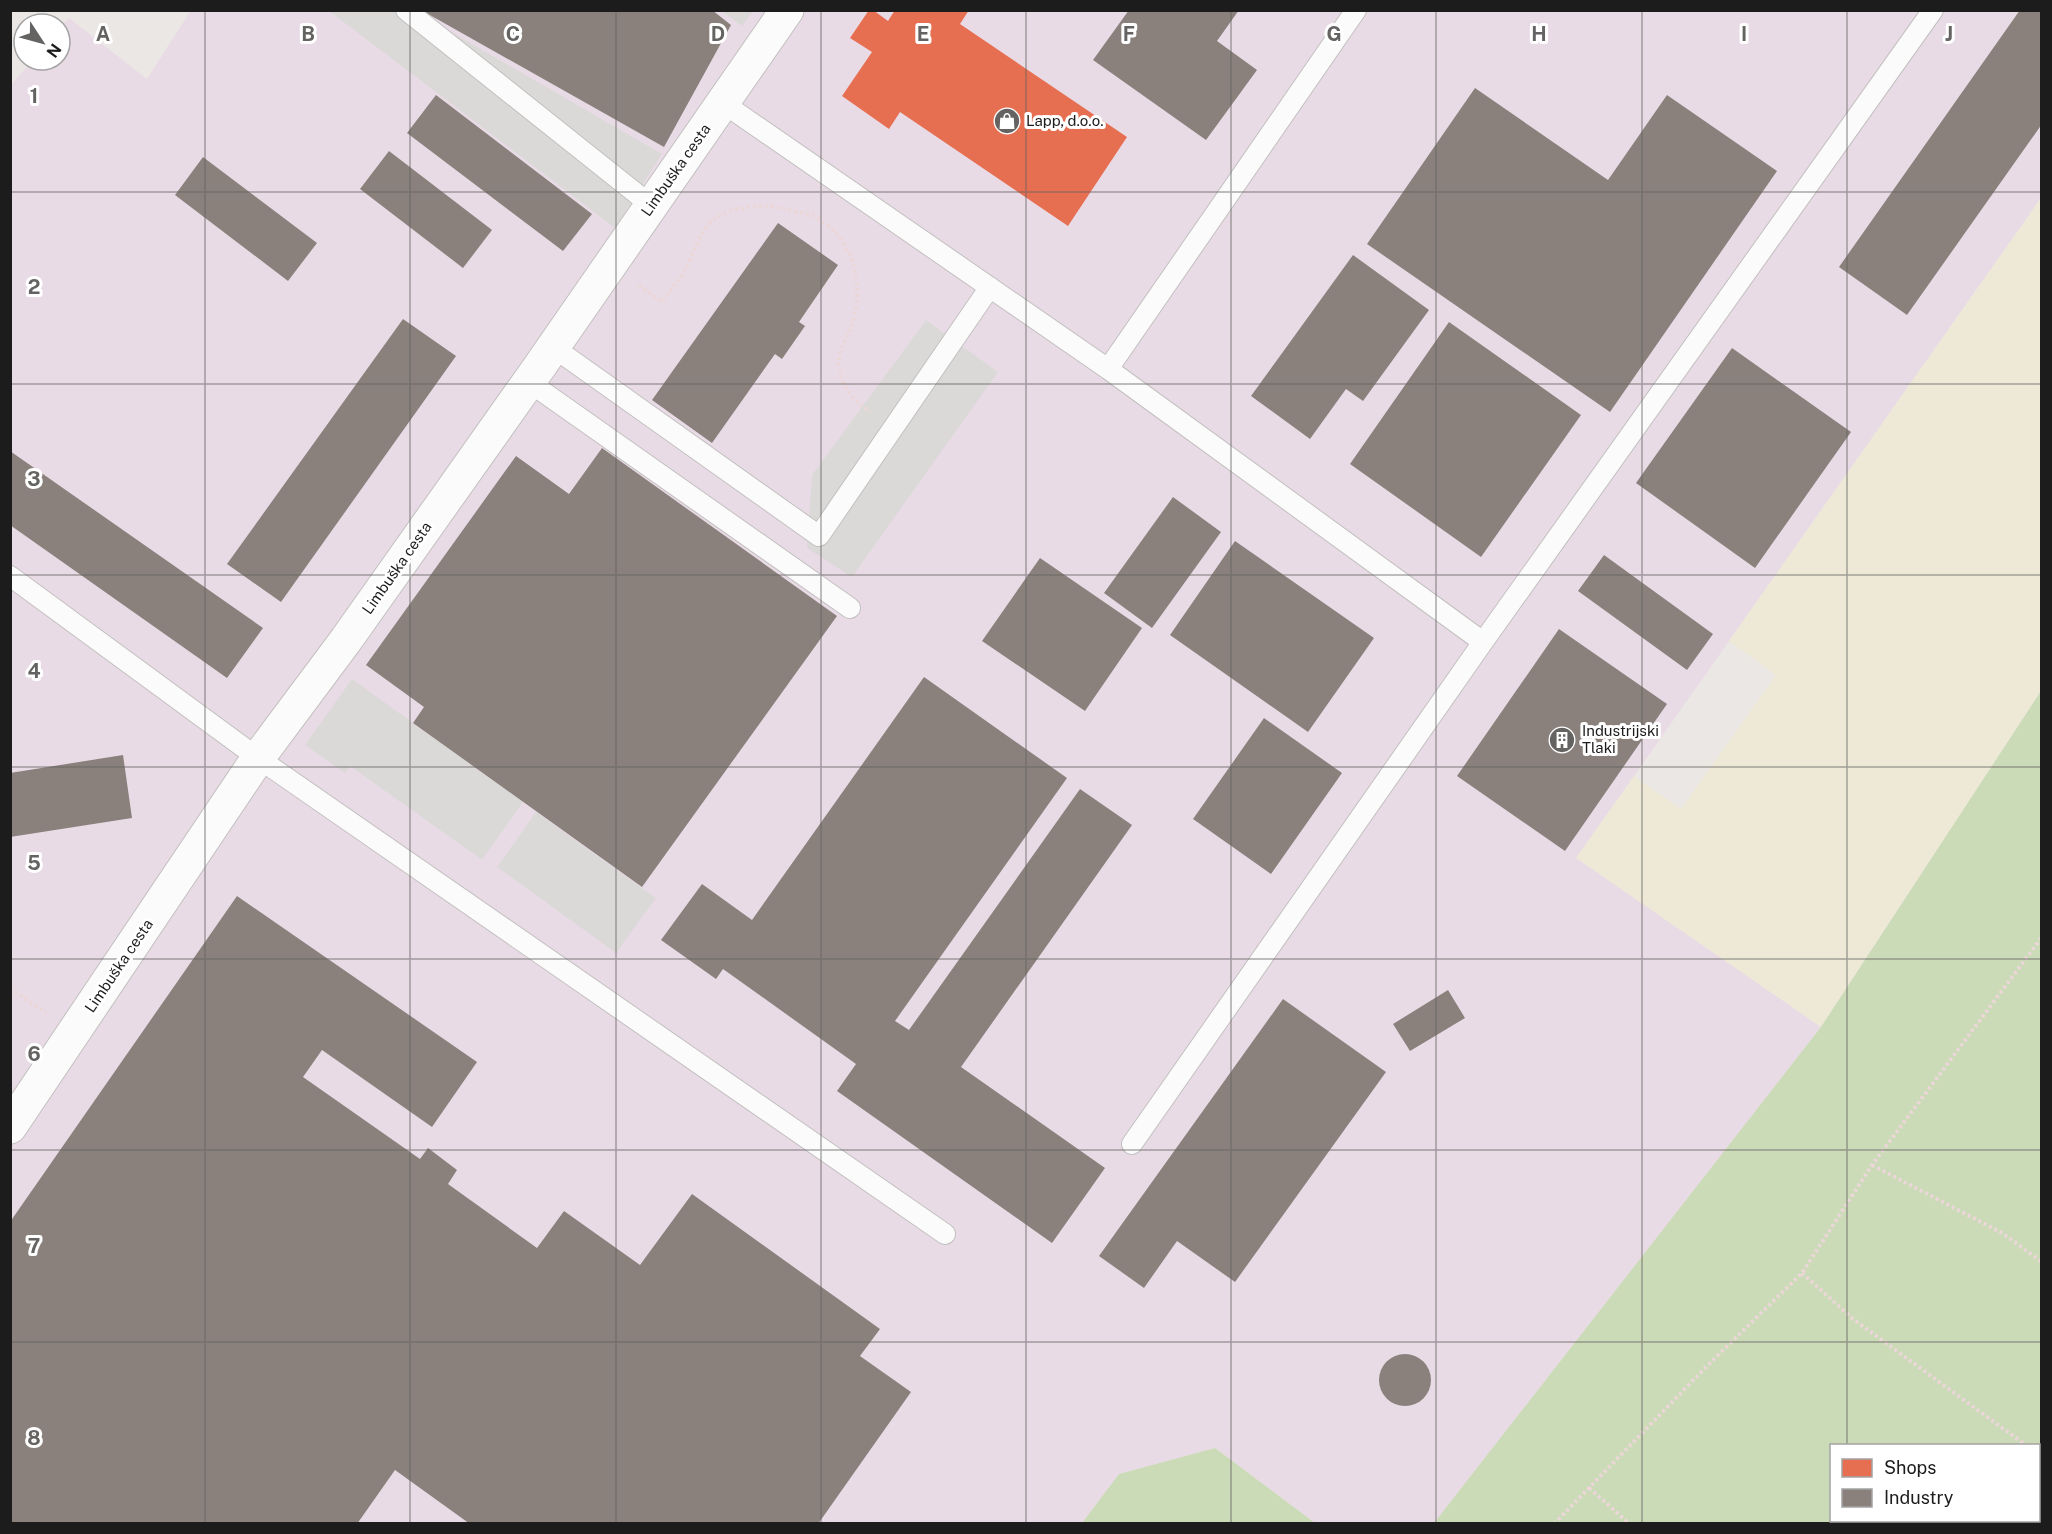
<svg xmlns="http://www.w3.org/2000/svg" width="2052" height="1534" font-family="'Public Sans',sans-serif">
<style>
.industrial{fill:#e9dbe6}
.farmland{fill:#ede9d6}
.forest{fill:#cbdab7;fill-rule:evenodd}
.parking{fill:#dbd9d8}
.shops{fill:#e76f51}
.industry{fill:#8a817c}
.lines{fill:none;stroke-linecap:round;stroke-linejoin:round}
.lane-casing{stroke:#c2c0bf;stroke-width:22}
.street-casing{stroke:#c2c0bf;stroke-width:35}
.path{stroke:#ebd7d8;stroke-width:4;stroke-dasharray:3 3;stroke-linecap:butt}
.lane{stroke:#fcfbfb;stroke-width:20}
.street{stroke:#fcfbfb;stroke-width:33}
.grid{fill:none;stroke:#646362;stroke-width:1.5;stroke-opacity:0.55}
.labels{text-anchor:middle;stroke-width:6;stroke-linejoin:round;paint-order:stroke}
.poi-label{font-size:15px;fill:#1c1c1c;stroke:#fff;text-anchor:start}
.street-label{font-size:15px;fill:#1c1c1c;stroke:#fff}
.grid-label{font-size:20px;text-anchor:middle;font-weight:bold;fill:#646362;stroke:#fff;stroke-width:6;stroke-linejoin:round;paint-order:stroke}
</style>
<rect width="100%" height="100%" fill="#ebe7e4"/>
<path class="industrial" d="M191 10 2041 11V198L1577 857 1821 1027 1434 1523H1315L1215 1448 1119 1474 1082 1523 11 1524 10 86 33 60H60V28L69 18 147 79Z"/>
<path class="farmland" d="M2041 198V691L1821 1027 1576 858 1634 776 1681 809 1776 675 1729 641Z"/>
<path class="forest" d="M2041 691V1523H1434L1821 1027ZM1832 1446H2038V1520H1832Z
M1215 1448 1315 1523H1082L1119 1474Z"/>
<path class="parking" d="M329 11H415L662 154 615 228Z
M721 11H753L742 26Z
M926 320 998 372 852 577 807 548 812 475Z
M352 679 523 802 482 860 350 766 345 773 305 745Z
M536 812 656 898 616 953 497 867Z"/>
<path class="shops" d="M869 10H873L888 21 895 10H969L960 24 1127 137 1068 226 900 112 889 129 842 96 872 52 850 38Z"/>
<path class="industry" d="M421 10H712L731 25 664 147Z
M1129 10H1239L1217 41 1257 70 1206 140 1093 60Z
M2020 10H2042V124L1907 315 1839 267Z
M1475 88 1608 180 1667 95 1777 171 1610 412 1367 244Z
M436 95 592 214 563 251 407 133Z
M389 151 492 230 463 268 360 189Z
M203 157 317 243 288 281 175 195Z
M778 223 838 265 799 322 805 326 782 359 775 354 712 443 652 400Z
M1353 255 1429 310 1363 401 1346 389 1310 439 1251 396Z
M403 319 456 356 281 602 227 564Z
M1449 322 1581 415 1481 557 1350 464Z
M1732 348 1851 432 1755 568 1636 483Z
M602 448 837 616 642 887 413 723 424 707 366 665 516 456 569 494Z
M10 451 263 628 227 678 10 525Z
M1173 497 1221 532 1152 628 1104 593Z
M1235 541 1374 638 1308 732 1170 635Z
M1604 555 1713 634 1687 670 1578 591Z
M1040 558 1142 628 1085 711 982 641Z
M1559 629 1667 704 1565 851 1457 776Z
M924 677 1067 778 895 1021 909 1030 1080 789 1132 825 961 1067 1105 1168 1052 1243 837 1091 856 1064 723 969 716 979 661 940 702 884 752 920Z
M1264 718 1342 773 1271 874 1193 819Z
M123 755 132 818 10 837V773Z
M237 896 477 1062 432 1127 322 1050 303 1077 420 1159 428 1148 457 1170 448 1184 537 1248 564 1211 640 1265 692 1194 880 1329 860 1356 911 1392 818 1524H470L395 1470 357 1524H10V1222Z
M1448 990 1465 1018 1410 1051 1393 1024Z
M1283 999 1386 1072 1235 1282 1177 1241 1144 1288 1099 1256Z
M1379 1380a26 26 0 1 1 52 0a26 26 0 1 1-52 0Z"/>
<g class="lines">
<g class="lane-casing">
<path id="lane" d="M406 10 652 206
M723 103 1108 369 1483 642
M553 347 819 536 990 287
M1108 369 1356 10
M529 382 850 608
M10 576 258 758 945 1234
M1132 1144 1483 642 1933 10"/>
</g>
<g class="street-casing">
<path id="street" d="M10 1127 258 758 346 640 540 366 787 10"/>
</g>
<path class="path" d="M639 285 662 302C671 290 681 277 688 264 694 252 699 234 709 224 728 205 762 204 786 209 795 211 805 213 813 216 853 235 864 283 853 322 849 334 839 348 839 360 839 384 851 399 870 412
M10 988 46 1013
M1872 1165 2002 1233 2042 1262
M1802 1273 1853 1319 2027 1446
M2038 1453 2042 1454
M1589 1488 1630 1524
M1554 1524 1707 1366 1802 1273 1872 1165 2042 937"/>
<use href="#lane" class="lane"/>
<use href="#street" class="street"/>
</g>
<path class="grid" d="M205 10V1524M410 10V1524M616 10V1524M821 10V1524M1026 10V1524M1231 10V1524M1436 10V1524M1642 10V1524M1847 10V1446M10 192H2042M10 384H2042M10 575H2042M10 767H2042M10 959H2042M10 1150H2042M10 1342H2042M1847 1520V1524"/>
<defs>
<g id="shop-disc" transform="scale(1.35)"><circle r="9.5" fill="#646362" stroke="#fff"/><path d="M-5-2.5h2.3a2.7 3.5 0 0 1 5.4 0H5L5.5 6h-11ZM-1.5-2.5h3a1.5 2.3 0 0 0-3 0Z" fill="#fff"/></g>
<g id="building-disc" transform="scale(1.35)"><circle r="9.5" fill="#646362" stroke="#fff"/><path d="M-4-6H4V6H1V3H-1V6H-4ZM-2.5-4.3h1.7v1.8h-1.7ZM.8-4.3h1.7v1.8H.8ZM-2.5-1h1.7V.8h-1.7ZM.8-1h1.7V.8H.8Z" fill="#fff"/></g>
</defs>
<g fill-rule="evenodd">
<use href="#shop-disc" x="1007" y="121"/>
<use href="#building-disc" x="1562" y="740"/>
</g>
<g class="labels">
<g class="poi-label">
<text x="1026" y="126">Lapp, d.o.o.</text>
<text x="1582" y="736">Industrijski<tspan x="1582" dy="17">Tlaki</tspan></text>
</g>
<g class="street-label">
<text transform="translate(676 170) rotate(-55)" y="5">Limbuška cesta</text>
<text transform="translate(397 568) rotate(-55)" y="5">Limbuška cesta</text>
<text transform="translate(119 966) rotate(-56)" y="5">Limbuška cesta</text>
</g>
</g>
<g class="grid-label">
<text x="103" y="41">A</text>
<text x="308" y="41">B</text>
<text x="513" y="41">C</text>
<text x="718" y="41">D</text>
<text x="923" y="41">E</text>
<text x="1129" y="41">F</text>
<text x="1334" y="41">G</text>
<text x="1539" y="41">H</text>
<text x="1744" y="41">I</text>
<text x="1949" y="41">J</text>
<text x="34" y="103">1</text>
<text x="34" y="294">2</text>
<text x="34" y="486">3</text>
<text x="34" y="678">4</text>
<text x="34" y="870">5</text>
<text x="34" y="1061">6</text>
<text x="34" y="1253">7</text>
<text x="34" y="1445">8</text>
</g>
<rect width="2052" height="1534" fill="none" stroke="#1c1c1c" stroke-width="24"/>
<rect x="1830" y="1444" width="210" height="78" fill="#ffffff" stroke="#a4a4a4" stroke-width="1.5"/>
<rect x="1842" y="1459" width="30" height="18" fill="#e76f51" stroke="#a4a4a4" stroke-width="1.5"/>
<text x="1884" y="1474" font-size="18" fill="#1c1c1c">Shops</text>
<rect x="1842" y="1489" width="30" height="18" fill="#8a817c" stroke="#a4a4a4" stroke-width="1.5"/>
<text x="1884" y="1504" font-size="18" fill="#1c1c1c">Industry</text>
<g transform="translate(42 42) rotate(126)"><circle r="28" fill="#ffffff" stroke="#a4a4a4" stroke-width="1.5"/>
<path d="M0-4.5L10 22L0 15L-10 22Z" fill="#646362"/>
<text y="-9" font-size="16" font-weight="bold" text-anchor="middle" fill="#1c1c1c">N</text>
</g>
</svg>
